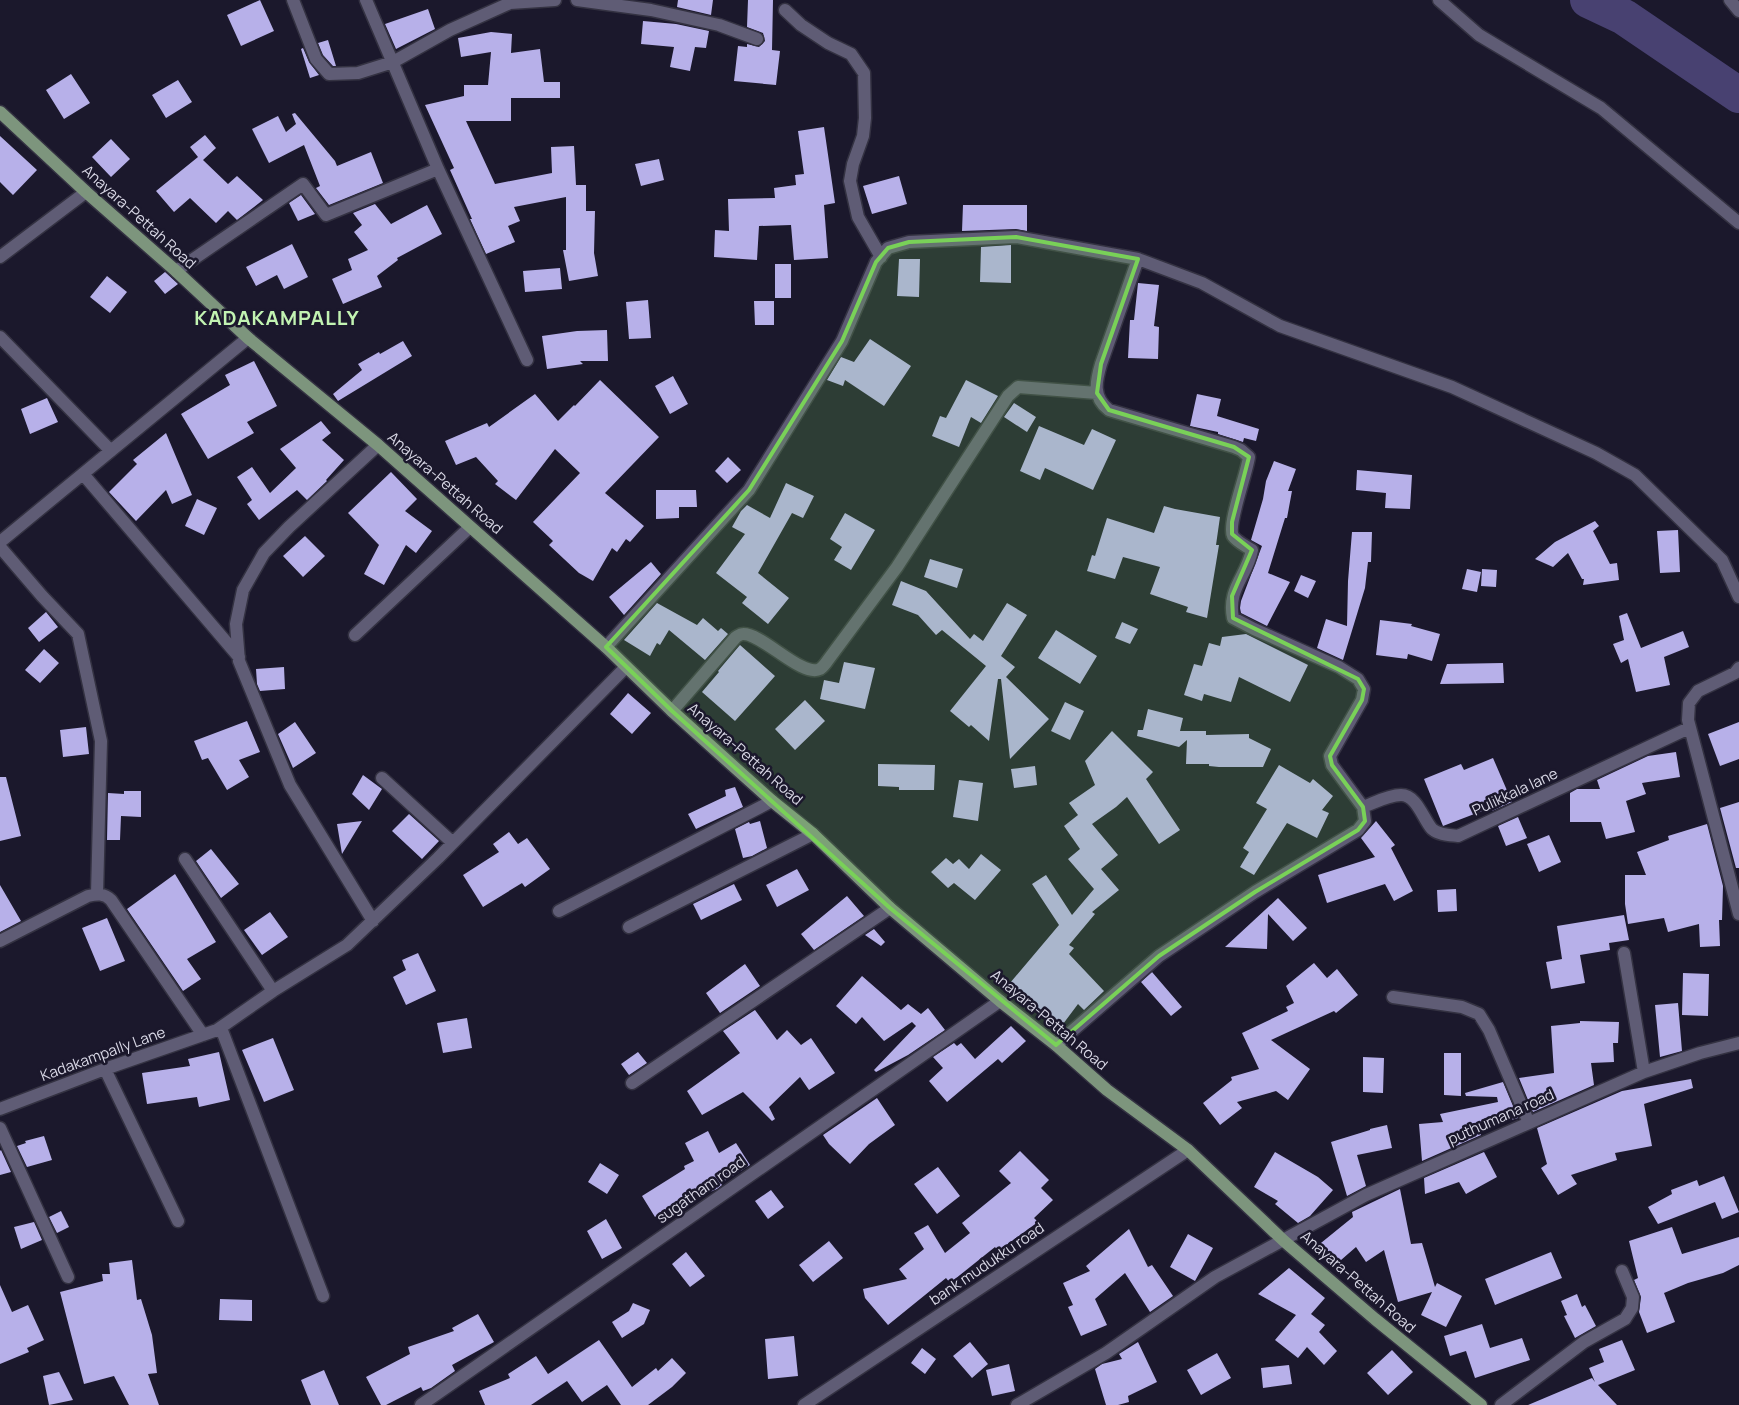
<svg xmlns="http://www.w3.org/2000/svg" width="1739" height="1405" font-family="Manrope,sans-serif">
<style>
.lines{fill:none;stroke-linecap:round;stroke-linejoin:round}
.river{stroke:#484171;stroke-width:36}
.building{fill:#b7b0e9}
.minor-casing{stroke:#343242;stroke-width:15}
.major-casing{stroke:#343242;stroke-width:15}
.minor{stroke:#5f5c75;stroke-width:12}
.major{stroke:#7d957d;stroke-width:12}
.marked{fill:#79d158;fill-opacity:0.2;stroke:#79d158;stroke-width:4;stroke-linejoin:round}
.labels{text-anchor:middle;stroke-width:5;stroke-linejoin:round;paint-order:stroke}
.street-label{font-size:15px;fill:#d8d7e5;stroke:#1b182c}
.district-label{font-size:20px;font-weight:bold;letter-spacing:1px;fill:#c2f3b2;stroke:#1b182c}
</style>
<rect width="100%" height="100%" fill="#1b182c"/>
<g class="lines">
<path class="river" d="M1588 0 1624 17 1739 95"/>
</g>
<path class="building" d="M260 0 274 31 241 46 227 15Z
M678 0H713L711 15 677 7Z
M748 0H773L772 50 780 51 776 85 734 81 738 46 747 47V44L759 47 765 41 763 33 747 27Z
M428 9 435 29 396 49 385 24Z
M643 21 676 24 709 31 706 48 695 47 690 71 670 67 674 47 641 44Z
M491 32 512 34 511 53 540 49 544 82H560V98H511V121H466L495 184 552 173 551 147 574 146 576 185H586V211H595L594 253 598 276 569 281 563 250H566V197L514 207 520 221 508 226 515 242 486 254 470 219H472L450 170 454 168 425 105 464 96V85H488L491 52 461 57 458 38Z
M328 40 336 66H333L323 55 318 43Z
M303 48 309 62 319 75 310 78 301 49Z
M71 74 90 103 64 119 46 90Z
M178 80 192 102 166 118 152 95Z
M295 113 335 161 337 166 371 152 383 183 329 205 316 188 320 186 304 145 269 163 252 129 278 116 286 132 296 124 292 114Z
M824 127 835 203 824 205 828 258 794 260 791 225 759 226 757 260 714 257 715 230 729 231 728 199 775 198 774 188 796 185 795 175 804 174 798 131Z
M205 135 216 148 203 160 228 184 237 176 263 200 237 220 228 211 216 223 190 198 174 212 156 191 198 157 190 147Z
M0 136 37 170 13 195 0 182Z
M111 139 130 159 111 177 92 157Z
M659 159 664 180 641 186 635 164Z
M899 176 907 204 872 214 863 186Z
M301 195 315 214 298 221 289 203Z
M375 204 391 224 427 205 442 234 397 258 398 260 377 276 382 287 343 304 332 279 352 270 348 259 368 250 354 232 362 225 353 213Z
M963 205H1027V231L1016 229 962 231Z
M292 244 308 277 284 289 277 275 256 286 246 267Z
M1011 245V283L980 282 981 247Z
M899 259H920L919 297 897 296Z
M775 264H791V298H775Z
M560 268 562 289 525 292 523 271Z
M165 272 178 284 165 294 154 281Z
M107 276 127 292 110 313 90 297Z
M1138 283 1159 285 1154 326 1159 327 1158 359 1128 358 1130 320H1134Z
M648 300 651 338 629 339 626 302Z
M754 301H774V325H755Z
M607 330 608 361H580L583 364 547 369 542 336 577 331Z
M870 339 911 366 884 406 845 380 843 386 827 380 841 357 854 362Z
M403 341 412 356 338 401 333 394 362 370 358 364 379 352 380 354Z
M254 361 277 406 247 422 254 433 208 459 181 414 230 385 225 375Z
M673 376 688 404 670 414 655 386Z
M600 380 659 437 605 493 644 526 630 542 626 539 617 552 612 548 593 581 579 573 549 545 553 541 533 522 580 473 555 449 516 500 495 484 498 481 476 457 456 465 445 441 487 423 489 427 535 394 558 421 574 405 575 406Z
M966 380 998 396 981 423 971 417 959 447 932 436 940 416 946 418Z
M1197 394 1221 399 1217 416 1259 429 1256 441 1244 438 1243 442 1218 434V432L1190 426Z
M47 398 58 422 30 434 21 409Z
M1014 403 1036 417 1027 432 1004 417Z
M321 421 331 433 322 440 344 460 326 480 327 481 307 500 297 490 259 520 247 504 252 500 237 477 252 467 270 493 296 468 280 449Z
M1039 426 1084 445 1092 429 1116 440 1093 490 1045 468 1040 480 1020 471Z
M166 433 192 495 172 504 166 490 136 521 109 492 137 464 133 460Z
M728 457 741 470 727 483 715 471Z
M1274 461 1296 469 1288 491H1292L1287 518H1285L1268 573 1290 582 1267 626 1241 613 1240 608 1241 601 1262 546 1251 540 1263 499 1266 481Z
M1357 470 1412 475 1410 509 1385 508 1386 493 1356 490Z
M391 472 417 499 405 511 432 531 416 553 406 545 384 585 364 574 379 545 348 513Z
M786 483 814 496 803 518 792 513 758 573 789 598 768 624 742 603 747 597 716 573 745 534 732 527 741 511 747 505 770 518Z
M656 490H696L697 507H679V518L656 519Z
M197 499 217 508 204 535 185 526Z
M1164 506 1175 509 1220 517 1216 545H1219L1207 618 1186 612 1188 607 1150 594 1160 567 1123 557 1115 579 1087 571 1092 555 1095 556 1107 518 1154 533Z
M845 513 875 530 851 570 834 560 842 547 830 539Z
M1595 521 1599 526 1593 531 1610 564 1617 563 1619 580 1583 585 1584 579H1582L1568 553 1553 567 1535 559 1555 542Z
M1678 530 1680 572 1660 573 1657 531Z
M1352 532H1372L1371 562H1368L1365 588 1343 660 1317 648 1326 619 1347 626 1348 581Z
M305 536 325 556 303 577 283 556Z
M930 559 963 569 957 588 924 577Z
M651 562 661 574 624 615 609 597Z
M1467 569 1481 572 1477 592 1462 589Z
M1482 569 1497 570 1496 587 1481 586Z
M1301 575 1316 581 1308 598 1294 591Z
M901 581 926 591 970 639 974 634 983 641 1007 603 1027 615 1001 656 1015 667 1006 677 1049 719 1010 759 1001 679H998L989 741 971 725 969 727 950 711 986 666 942 630 936 635 918 615 892 605Z
M657 603 697 625 703 618 718 631 721 628 728 634 705 660 669 630 660 645 657 643 650 656 624 640Z
M46 612 58 627 39 642 28 628Z
M1627 613 1641 648 1683 631 1689 647 1664 657 1670 685 1636 692 1628 659 1621 663 1613 644 1624 640 1619 616Z
M1380 620 1412 624 1411 626 1440 634 1432 661 1408 654 1407 659 1376 655Z
M1122 622 1138 629 1130 644 1115 638Z
M1056 630 1097 656 1080 684 1038 658Z
M1246 634 1308 665 1290 702 1239 677 1231 702 1204 694 1202 701 1184 695 1194 664 1202 666 1209 643 1220 646 1222 637Z
M740 645 775 676 735 721 702 692 719 672 718 671Z
M44 649 59 663 40 683 25 670Z
M844 662 875 668 865 709 820 699 824 680 839 683Z
M1503 663 1504 683 1440 684 1447 664Z
M284 667 285 689 260 691 257 684 256 669Z
M628 693 651 713 632 734 610 714Z
M805 700 825 721 795 750 775 729Z
M1065 702 1084 711 1070 740 1051 731Z
M1148 709 1183 718 1180 731H1206V735L1249 734V738L1271 749 1263 767H1219L1209 766V764H1186L1187 740 1179 747 1137 736 1138 730H1143Z
M247 721 260 752 239 760 249 777 227 790 208 758 202 760 194 741Z
M295 722 316 753 293 768 278 734Z
M1739 722V759L1720 766 1708 734Z
M86 727 89 754 63 757 60 730Z
M1112 731 1153 772 1146 779 1180 830 1159 844 1127 797 1116 807 1092 824 1118 855 1101 869 1119 890 1092 912 1095 914 1069 945 1074 948 1069 954 1104 991 1084 1010 1078 1004 1060 1028 1038 1012 1010 983 1059 925 1032 884 1046 875 1072 915 1094 889 1068 859 1080 849 1064 826 1078 815 1069 803 1095 785 1085 761Z
M1676 752 1680 777 1642 783 1646 794 1626 801 1635 832 1606 839 1601 822H1570V793L1577 789H1600L1597 780 1648 756Z
M1493 758 1512 802 1492 811 1490 808 1443 826 1424 779 1461 764 1464 770Z
M878 764 935 765 934 790H899V787L878 786Z
M1279 765 1310 783 1313 779 1333 796 1322 810 1329 813 1317 838 1287 823 1254 875 1240 867 1249 852 1243 848 1267 809 1256 803Z
M1035 766 1037 785 1014 788 1011 769Z
M363 775 382 789 369 810 352 794Z
M0 777H6L21 836 0 841Z
M959 780 983 783 978 821 953 817Z
M735 787 743 807 696 829 688 814 726 796 725 790Z
M124 791H141V817L121 816 120 840H107L108 793 124 794Z
M1739 802V868H1736L1720 808Z
M409 814 439 841 422 859 392 831Z
M1518 817 1527 838 1506 846 1498 826Z
M362 821 342 854 337 824Z
M760 821 767 848 752 856 743 858 735 829 749 822 750 824Z
M1376 821 1395 845 1391 848 1413 891 1394 901 1385 884 1327 903 1318 875 1375 857 1361 838Z
M1707 824 1723 886 1722 920H1719L1720 946 1700 947 1699 924 1668 932 1664 918 1628 924 1625 904V875H1646L1637 852 1669 840 1668 836Z
M509 832 518 844 527 838 550 869 525 887 522 883 483 907 463 875 499 852 493 844Z
M1549 835 1561 862 1539 872 1527 844Z
M211 849 239 884 221 898 196 861Z
M981 854 1001 870 975 900 954 883 948 888 931 872 946 858 953 864 959 859 969 869Z
M797 869 809 890 777 907 766 885Z
M175 874 216 942 187 959 201 979 183 991 127 909Z
M734 884 742 900 701 920 693 904Z
M0 885 21 921 0 932Z
M1456 889 1457 911 1438 912 1437 890Z
M847 896 864 916 814 950 801 934Z
M1278 898 1307 928 1293 941 1268 914 1267 949 1225 947Z
M270 912 288 937 262 955 244 930Z
M1624 915 1629 940 1609 943 1610 950 1580 955 1585 983 1551 989 1546 962 1562 959 1557 926Z
M107 918 125 961 100 971 82 928Z
M874 929 885 942 881 946 865 935Z
M418 953 436 991 406 1005 393 977 406 970 402 960Z
M1314 963 1327 978 1337 969 1358 995 1336 1013 1334 1011 1271 1040 1310 1069 1288 1100 1276 1091 1237 1102 1242 1108 1220 1125 1203 1103 1232 1080 1231 1077 1259 1069 1242 1033 1288 1011 1286 1007 1294 1003 1286 986Z
M745 964 760 986 720 1013 706 993Z
M1152 972 1182 1007 1171 1016 1141 982Z
M1683 973 1709 974 1708 1016 1682 1015Z
M862 976 901 1010 908 1004 921 1014 928 1008 945 1030 908 1055 876 1072 874 1070 916 1026 912 1022 884 1041 862 1017 856 1024 836 1006Z
M1678 1003 1682 1051 1660 1057 1655 1005Z
M755 1010 777 1040 787 1030 801 1045 811 1038 835 1073 809 1090 800 1077 769 1107 768 1105 775 1119 772 1121 743 1092 702 1115 687 1091 740 1053 723 1031Z
M467 1018 472 1048 443 1053 437 1023Z
M1580 1021 1619 1022 1618 1043H1613L1614 1062 1591 1063 1594 1085 1533 1112 1519 1078 1554 1073 1551 1026 1580 1023Z
M1011 1026 1026 1041 1002 1063 998 1059 947 1102 929 1081 943 1068 933 1057 954 1043 957 1046 961 1043 975 1059Z
M273 1038 294 1090 264 1102 242 1050Z
M219 1052 230 1100 199 1107 197 1097 147 1104 142 1073 190 1066 188 1059Z
M638 1052 647 1063 629 1075 621 1064Z
M1444 1053H1461V1096L1444 1095Z
M1363 1057 1384 1058 1383 1093 1363 1092Z
M1691 1079 1693 1088 1644 1104 1652 1146 1615 1153 1617 1160 1571 1175 1577 1184 1558 1195 1541 1168 1547 1164 1537 1128 1622 1091Z
M1503 1082 1518 1118 1479 1129 1481 1135 1422 1161 1419 1124 1443 1122 1440 1114 1498 1102 1497 1097 1466 1096 1465 1093Z
M877 1098 895 1125 869 1144 850 1164 829 1144 823 1135Z
M1387 1125 1392 1148 1357 1155 1366 1186 1347 1196 1331 1142 1370 1130V1129Z
M708 1131 719 1153 736 1143 750 1165 721 1183 722 1185 717 1189 699 1197 696 1192 655 1217 642 1196 685 1169 684 1166 694 1161 685 1143Z
M44 1136 52 1160 27 1167 17 1146 26 1143 25 1141Z
M1 1150 11 1172 0 1175V1151Z
M1020 1151 1049 1180 1041 1188 1053 1200 1034 1218 1038 1222 998 1251 995 1247 950 1283 946 1278 888 1325 865 1298 863 1289 907 1279 899 1269 924 1249 914 1233 928 1225 945 1253 970 1233 962 1223 1011 1183 999 1171Z
M1275 1152 1318 1177 1333 1190 1310 1216 1298 1223 1275 1204 1278 1201 1254 1187Z
M1484 1152 1497 1177 1466 1194 1459 1182 1425 1194 1424 1178Z
M600 1163 619 1175 607 1194 588 1182Z
M938 1167 960 1196 937 1214 914 1184Z
M1724 1176 1739 1212 1722 1219 1715 1202 1658 1224 1648 1207 1672 1194 1671 1190 1697 1180 1699 1186Z
M1400 1189 1411 1244 1422 1243 1435 1287 1437 1283 1462 1296 1446 1327 1421 1315 1432 1292 1398 1302 1384 1250 1366 1262 1356 1247 1333 1267 1316 1247 1353 1217 1352 1212Z
M771 1190 784 1207 768 1219 755 1201Z
M61 1211 69 1227 57 1233 49 1217Z
M606 1219 622 1248 602 1259 587 1231Z
M34 1222 42 1240 21 1249 14 1227Z
M1672 1227 1682 1254 1739 1237V1265L1723 1273 1688 1283 1664 1293 1675 1322 1647 1333 1639 1312 1641 1297 1634 1280 1638 1278 1629 1241Z
M1129 1229 1148 1267 1152 1265 1173 1296 1150 1312 1125 1273 1095 1299 1107 1325 1081 1336 1068 1307 1073 1305 1063 1283 1090 1271 1086 1266Z
M1188 1234 1213 1248 1195 1281 1170 1267Z
M829 1241 843 1258 813 1282 799 1265Z
M686 1252 705 1276 690 1287 672 1264Z
M1551 1252 1562 1278 1495 1305 1485 1279Z
M132 1260 137 1300 141 1299 152 1335 157 1373 148 1374 159 1405H129L114 1376 84 1384 60 1292 103 1281 102 1274H110L109 1263Z
M1289 1268 1325 1298 1311 1314 1325 1325 1319 1332 1337 1351 1324 1365 1307 1347 1298 1358 1275 1340 1296 1315 1258 1294Z
M0 1285 12 1312 28 1305 44 1340 27 1348 29 1352 0 1364Z
M1577 1294 1582 1307 1585 1305 1596 1326 1575 1338 1564 1316 1567 1315 1561 1301Z
M220 1299 252 1300V1321L219 1320Z
M633 1303 650 1310 644 1324 622 1338 612 1322 629 1311Z
M478 1314 494 1342 452 1365 455 1371 431 1388 423 1391 421 1387 386 1405H381L366 1377 410 1354 408 1347 454 1331 452 1328Z
M1482 1324 1490 1348 1522 1338 1530 1360 1475 1378 1466 1351 1450 1356 1444 1336Z
M794 1336 798 1376 768 1379 765 1339Z
M599 1340 632 1387 656 1368 658 1371 672 1358 686 1373 672 1387 648 1405H621L607 1385 582 1402 567 1381 531 1405H485L479 1391 510 1378 508 1374 536 1356 548 1374Z
M1622 1340 1635 1370 1598 1385 1617 1405H1528L1592 1378 1595 1382 1589 1368 1604 1362 1599 1349Z
M970 1342 988 1364 972 1378 953 1356Z
M1138 1342 1157 1382 1128 1396 1129 1402 1118 1405H1106L1095 1369 1102 1364 1122 1359 1119 1354Z
M922 1348 936 1359 925 1374 911 1363Z
M1392 1350 1413 1372 1388 1395 1367 1373Z
M1217 1353 1231 1378 1201 1395 1187 1370Z
M1009 1364 1015 1391 992 1396 986 1370Z
M1289 1365 1292 1384 1263 1388 1261 1368Z
M324 1370 339 1405H311L301 1380Z
M59 1372 73 1400 49 1405 43 1376Z"/>
<g class="lines">
<g class="minor-casing">
<path id="minor" d="M293 0 316 59 329 74 358 73 393 62 450 30 510 3 555 0
M366 0 438 169 527 360
M577 0 651 10 719 25 757 39
M1439 0 1479 35 1601 108 1739 223
M1730 0 1739 11
M785 10 801 25 828 43 851 54 864 73 865 118 863 136 853 164 850 181 858 217 881 257
M0 257 86 192
M176 271 303 184 326 215 438 169
M0 337 111 451
M83 474 239 657
M0 542 248 338
M0 547 42 596 78 634 101 741 97 894
M355 635 470 527
M606 647 749 490 842 341 876 262 888 248 909 242 1016 237 1138 259 1202 283 1280 326 1452 387 1596 453 1635 475 1722 560 1739 597
M1739 668 1735 673 1698 691 1689 703 1688 720 1739 914
M672 711 736 637C738 636 740 634 743 634 762 633 802 678 820 669 823 667 826 663 828 660L897 567 1008 396 1018 387 1097 393
M382 778 453 843
M1363 807C1374 803 1388 795 1401 795 1417 795 1423 819 1432 829 1439 835 1449 835 1458 836L1689 728
M185 859 273 991
M559 911 772 801
M373 921 290 785 239 661 236 624 243 590 264 553 289 527 378 445
M629 927 813 834
M0 941 88 896C97 894 104 893 111 900L203 1035
M1624 953 1644 1072
M1393 997 1462 1007 1479 1014 1489 1030 1529 1123
M221 1028 323 1296
M1056 1045 1159 956 1255 892 1358 830 1365 821 1363 807 1332 765 1330 756 1362 700 1364 689 1358 679 1339 667 1254 629 1233 618C1227 589 1247 576 1252 550 1246 546 1237 542 1233 536 1227 525 1247 473 1249 457L1241 450 1234 447 1109 410C1092 397 1096 381 1101 364L1138 259
M105 1069 178 1221
M632 1083 890 908
M0 1109 105 1069 217 1030 273 991 347 945 438 858 626 667
M0 1128 68 1277
M421 1405 1000 1001
M804 1405 1188 1150
M1017 1405 1106 1353 1215 1277 1366 1195 1644 1072 1700 1053 1739 1043
M1501 1405 1584 1342 1625 1319 1632 1308 1633 1297 1622 1271"/>
</g>
<g class="major-casing">
<path id="major" d="M0 112 86 192 176 271 248 338 378 445 606 647 672 711 772 801 813 834 890 908 1000 1001 1056 1045 1107 1090 1188 1150 1284 1241 1375 1319 1481 1405"/>
</g>
<use href="#minor" class="minor"/>
<use href="#major" class="major"/>
</g>
<path class="marked" d="M1016 237 1138 259 1101 364 1097 393 1109 410 1234 447 1249 457 1232 522V534L1252 550 1232 596 1233 618 1358 679 1364 689 1362 700 1330 756 1332 765 1363 807 1365 821 1358 830 1255 892 1159 956 1056 1045 890 908 672 711 606 647 749 490 842 341 876 262 888 248 909 242Z"/>
<g class="labels">
<g class="street-label">
<text transform="translate(139 217) rotate(42)" y="5">Anayara-Pettah Road</text>
<text transform="translate(445 483) rotate(41)" y="5">Anayara-Pettah Road</text>
<text transform="translate(745 754) rotate(41)" y="5">Anayara-Pettah Road</text>
<text transform="translate(1515 792) rotate(-25)" y="5">Pulikkala lane</text>
<text transform="translate(1049 1020) rotate(40)" y="5">Anayara-Pettah Road</text>
<text transform="translate(103 1054) rotate(-20)" y="5">Kadakampally Lane</text>
<text transform="translate(1501 1117) rotate(-24)" y="5">puthumana road</text>
<text transform="translate(701 1190) rotate(-35)" y="5">sugatham road</text>
<text transform="translate(987 1264) rotate(-34)" y="5">bank mudukku road</text>
<text transform="translate(1358 1282) rotate(41)" y="5">Anayara-Pettah Road</text>
</g>
<g class="district-label">
<text x="277" y="325">KADAKAMPALLY</text>
</g>
</g>
</svg>
